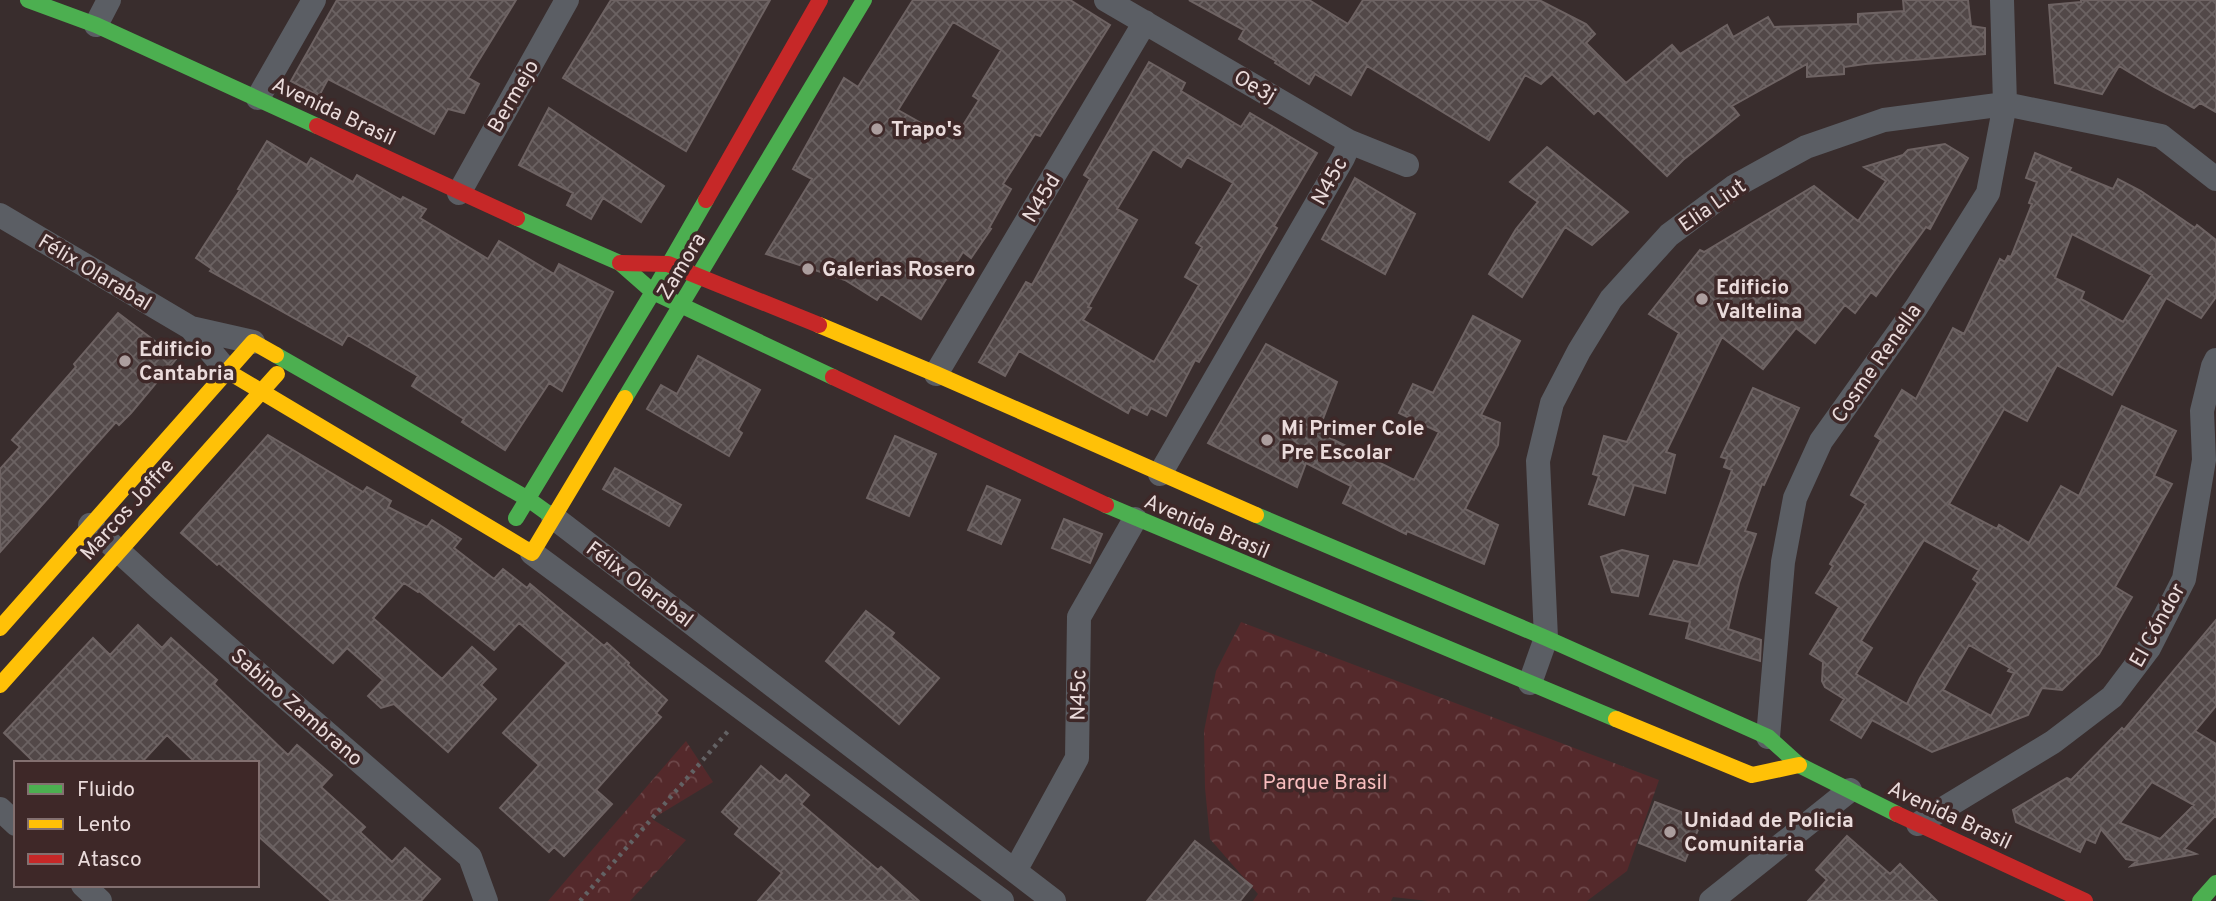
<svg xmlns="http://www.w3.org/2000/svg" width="2216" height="901" font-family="Overpass,sans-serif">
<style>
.forest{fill:url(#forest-crowns)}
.building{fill:url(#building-cross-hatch);stroke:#6e6363;stroke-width:2;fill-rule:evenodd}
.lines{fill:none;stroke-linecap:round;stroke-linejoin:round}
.path{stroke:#636264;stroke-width:4.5;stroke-dasharray:3.5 5;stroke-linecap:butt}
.street{stroke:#5b5e64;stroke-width:24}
.fast{stroke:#4caf50;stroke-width:16}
.slow{stroke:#ffc107;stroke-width:16}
.jam{stroke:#c62828;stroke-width:16}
.poi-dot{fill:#ac9e9e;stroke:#3e2828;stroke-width:2.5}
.labels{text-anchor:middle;stroke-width:7;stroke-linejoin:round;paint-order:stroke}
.street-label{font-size:21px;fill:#eadbdb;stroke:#3e2828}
.poi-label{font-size:21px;font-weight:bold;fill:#eadbdb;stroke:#3e2828;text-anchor:start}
.park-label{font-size:21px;fill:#f8bdbe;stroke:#3e2828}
</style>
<defs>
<pattern id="forest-crowns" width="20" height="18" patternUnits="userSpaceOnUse" patternTransform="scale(1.75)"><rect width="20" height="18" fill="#54292b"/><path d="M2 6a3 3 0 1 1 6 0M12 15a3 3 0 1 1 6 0" fill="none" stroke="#6d4749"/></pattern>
<pattern id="building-cross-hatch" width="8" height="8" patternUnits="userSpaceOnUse" patternTransform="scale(1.75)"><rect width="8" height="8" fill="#524848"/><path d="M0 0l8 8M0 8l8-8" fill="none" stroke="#6b6262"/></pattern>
</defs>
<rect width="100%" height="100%" fill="#392d2d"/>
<path class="forest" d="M1241 622 1659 780 1627 871 1587 901H1428L1393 897 1391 901H1253L1258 894 1210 839 1205 788 1204 731 1216 671Z
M686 741 713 782 652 819 686 840 630 901H548Z"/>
<path class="building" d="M337 0H516L468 78 479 84 464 113 448 109 434 134 328 79 319 96 291 81Z
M611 0H770L686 151 563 78Z
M913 0H1070L1110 25 1040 136 1035 134 1003 184 1011 189 989 228 991 229 971 258 963 252 921 319 881 294 877 300 845 280 766 254 812 179 793 169 844 78 858 87ZM953 22 1001 50 973 96 979 100 953 141 898 110Z
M1189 0H1309L1348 24 1363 0H1539L1586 24 1595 34 1586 43 1626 83 1672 45 1680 54 1727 25 1733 37 1768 17 1774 27 1858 24V14L1904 11 1903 0H1968L1971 26 1985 28V54L1865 64 1844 67V74L1807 77V64L1732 106 1739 115 1683 160 1667 176 1598 110 1594 114 1552 74 1541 84 1525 75 1489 140 1367 66 1351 95 1315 74 1309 84 1275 63 1276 61 1239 39 1244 30Z
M2081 0H2216V112L2200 103 2194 108 2154 87 2119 66 2102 94 2055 83 2049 5 2081 2Z
M1149 62 1185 83 1181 91 1241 127 1250 113 1317 153 1274 226 1277 228 1199 362 1195 360 1166 416 1151 408 1147 415 1131 407 1128 413 1019 351 1005 376 979 362 1026 282 1032 285 1090 179 1084 175ZM1153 149 1181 167 1187 157 1233 183 1196 243 1202 247 1185 277 1199 285 1154 362 1083 320 1091 308 1088 307 1137 220 1117 209Z
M549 108 664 186 641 222 603 198 591 219 567 205 573 193 519 165Z
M267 141 307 165 311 158 353 182 357 175 401 200 403 197 426 209 420 218 488 259 499 241 554 274 559 264 613 292 562 391 549 383 505 450 462 422 464 419 412 386 418 376 348 335 342 345 210 271 212 269 196 258 240 190 238 189Z
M1945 144 1968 158 1930 229 1926 227 1876 296 1871 292 1855 313 1845 305 1815 343 1796 328 1763 369 1722 337 1666 452 1675 455 1665 493 1634 485 1624 515 1589 504 1599 476 1593 474 1604 436 1627 442 1679 333 1649 314 1700 250 1704 252 1814 186 1858 221 1886 181 1864 167 1903 155 1908 150Z
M1547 147 1628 212 1592 245 1565 227 1522 297 1489 274 1516 229 1538 202 1510 182Z
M2035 153 2071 168 2069 171 2113 189 2118 179 2141 191 2195 228 2197 225 2216 240V297L2201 318 2166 298 2112 395 2057 365 2027 421 2004 409 1949 504 1997 529 1999 525 2029 543 2061 486 2079 496 2122 406 2176 431 2154 476 2172 484 2115 587 2132 597 2099 654 2062 690 2042 688 2028 715 1932 752 1872 720 1861 738 1831 720 1844 699 1825 687 1822 681 1823 662 1810 654 1839 607 1816 593 1833 566 1830 564 1866 504 1851 495 1881 440 1875 436 1902 390 1916 399 1953 328 1964 334 2000 259 2005 262 2008 256 2011 257 2032 204 2029 203 2037 182 2026 178ZM2072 234 2152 275 2123 322 2081 299 2084 292 2055 278ZM1924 540 1979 570 1973 579 1978 583 1920 678 1907 704 1856 674 1872 648 1861 641ZM1969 645 2010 668 2008 671 2014 673 1991 716 1943 690Z
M1355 178 1415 214 1385 274 1322 239Z
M118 313 177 358 131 413 119 425 116 422 0 552V469L20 447 12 440 76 367 74 364Z
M1473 316 1520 341 1481 415 1500 423 1498 445 1465 509 1498 525 1484 564 1407 531 1406 534 1343 503 1351 486 1306 463 1297 487 1208 443 1266 344 1337 382 1318 432 1414 480 1439 432 1399 413 1413 384 1433 393Z
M698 356 760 390 738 430 742 433 729 456 647 409 661 385 677 394Z
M1753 388 1799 408 1764 485 1762 484 1745 531 1756 534 1739 583 1728 629 1761 640 1760 661 1686 638 1690 622 1650 614 1674 561 1698 566 1732 470 1724 467 1727 459 1721 457Z
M268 435 363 492 367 487 391 501 388 507 427 527 432 520 461 539 454 548 494 579 503 569 527 588 530 584 604 646 607 643 629 663 628 665 667 700 656 713 661 717 596 790 612 804 564 856 554 847 549 852 500 808 539 765 503 733 567 663 519 623 494 650 419 591 418 592 404 583 373 618 442 679 472 647 496 669 481 685 496 699 448 752 394 704 381 708 368 696 383 680 347 648 333 663 219 563 217 565 181 533Z
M895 436 936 454 909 516 867 498Z
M615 468 681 505 669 526 603 489Z
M987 486 1020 500 1001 544 968 530Z
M1064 519 1102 534 1090 563 1052 548Z
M1622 550 1648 556 1638 596 1612 592 1601 557Z
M866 611 894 633 891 637 939 678 899 724 826 661Z
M2216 620V706L2195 731 2216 744V817L2215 816 2184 849 2196 854 2131 866 2137 861 2126 859 2101 829 2095 843 2086 839 2080 852 2016 822 2013 810 2067 778 2071 780 2122 728 2124 730ZM2152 782 2194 805 2160 839 2120 823Z
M138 625 162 648 171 638 217 680 214 684 288 755 297 745 332 775 321 787 365 827 360 832 392 862 405 848 440 879 421 901H331L257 835V763H196L167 735 141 763H35L4 733 93 638 110 655Z
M761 766 780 782 786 775 809 795 801 804 878 870 881 867 919 901H758L782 873 735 834 740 828 722 812Z
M1655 802 1702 820 1685 861 1639 843Z
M1847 836 1890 874 1900 864 1937 901H1808L1827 880 1816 870Z
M1195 841 1252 886 1240 901H1147Z"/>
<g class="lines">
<path class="path" d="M580 901 729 730"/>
<path class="street" d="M1106 0 1350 142 1407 165
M96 25 109 0
M258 98 314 0
M459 193 567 0
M0 215 191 328 253 342
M191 328 227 371
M936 374 1145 22
M1160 474 1343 158 1350 142
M553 517 1054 901
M90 525 158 587 470 857 486 901
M532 553 1002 901
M1530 683 1546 638 1538 461 1552 403 1579 351 1611 299 1669 235 1735 186 1806 147 1884 120 2005 104 2161 136 2216 179
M1768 737 1783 562 1795 498 1821 441 1916 308 1988 193 2005 104 2002 0
M0 809 16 824
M1918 824 2053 742 2112 697 2149 648 2184 579 2204 460 2202 411 2213 366 2216 360
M1015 871 1077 758 1079 617 1135 519
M83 885 100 901
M1711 901 1850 790"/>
<path class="fast" d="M28 0 96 25 317 126
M517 218 620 263 653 292 833 377
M276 355 528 499 553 517
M625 398 864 0
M1106 505 1616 719
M1256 515 1546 638 1768 737 1799 765 1897 814
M516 518 653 292 706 200
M2200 901 2216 883"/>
<path class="slow" d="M819 325 936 374 1256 515
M227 371 532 553 625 398
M0 628 253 342 276 355
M0 685 277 374
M1616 719 1752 775 1799 765"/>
<path class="jam" d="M317 126 517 218
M706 200 820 0
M620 263 668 264 819 325
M833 377 1106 505
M1897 814 2085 901"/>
</g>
<g class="poi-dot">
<circle cx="877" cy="129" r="7"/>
<circle cx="808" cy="269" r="7"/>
<circle cx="1702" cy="299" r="7"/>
<circle cx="125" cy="361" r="7"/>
<circle cx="1267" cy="440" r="7"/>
<circle cx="1670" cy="832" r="7"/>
</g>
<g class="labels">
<g class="street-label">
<text transform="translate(1255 86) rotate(30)" y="7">Oe3j</text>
<text transform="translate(513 96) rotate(-60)" y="7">Bermejo</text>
<text transform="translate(334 111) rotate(25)" y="7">Avenida Brasil</text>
<text transform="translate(1329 181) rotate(-61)" y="7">N45c</text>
<text transform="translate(1041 198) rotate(-59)" y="7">N45d</text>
<text transform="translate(1712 205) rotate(-35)" y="7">Elia Liut</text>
<text transform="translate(681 266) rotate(-59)" y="7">Zamora</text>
<text transform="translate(95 272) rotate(31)" y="7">Félix Olarabal</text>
<text transform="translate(1876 363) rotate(-55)" y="7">Cosme Renella</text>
<text transform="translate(127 509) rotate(-48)" y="7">Marcos Joffre</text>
<text transform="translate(1207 526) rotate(23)" y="7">Avenida Brasil</text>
<text transform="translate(640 584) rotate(37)" y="7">Félix Olarabal</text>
<text transform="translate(2157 625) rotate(-61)" y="7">El Cóndor</text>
<text transform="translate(1078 695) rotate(-89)" y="7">N45c</text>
<text transform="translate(297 707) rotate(41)" y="7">Sabino Zambrano</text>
<text transform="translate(1950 815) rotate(25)" y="7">Avenida Brasil</text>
</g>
<g class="poi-label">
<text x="891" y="136">Trapo's</text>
<text x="822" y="276">Galerias Rosero</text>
<text x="1716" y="294">Edificio<tspan x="1716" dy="24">Valtelina</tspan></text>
<text x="139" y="356">Edificio<tspan x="139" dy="24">Cantabria</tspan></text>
<text x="1281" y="435">Mi Primer Cole<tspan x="1281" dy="24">Pre Escolar</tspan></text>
<text x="1684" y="827">Unidad de Policia<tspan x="1684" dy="24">Comunitaria</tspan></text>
</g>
<g class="park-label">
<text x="1325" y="789">Parque Brasil</text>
</g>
</g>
<rect x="14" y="761" width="245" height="126" fill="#3e2828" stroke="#837070" stroke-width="2"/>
<rect x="28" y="784" width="35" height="10" fill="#4caf50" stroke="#837070" stroke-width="2"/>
<text x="77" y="796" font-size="21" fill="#eadbdb">Fluido</text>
<rect x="28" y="819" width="35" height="10" fill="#ffc107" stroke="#837070" stroke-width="2"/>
<text x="77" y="831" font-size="21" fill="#eadbdb">Lento</text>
<rect x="28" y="854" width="35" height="10" fill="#c62828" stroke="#837070" stroke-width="2"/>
<text x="77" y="866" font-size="21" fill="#eadbdb">Atasco</text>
</svg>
